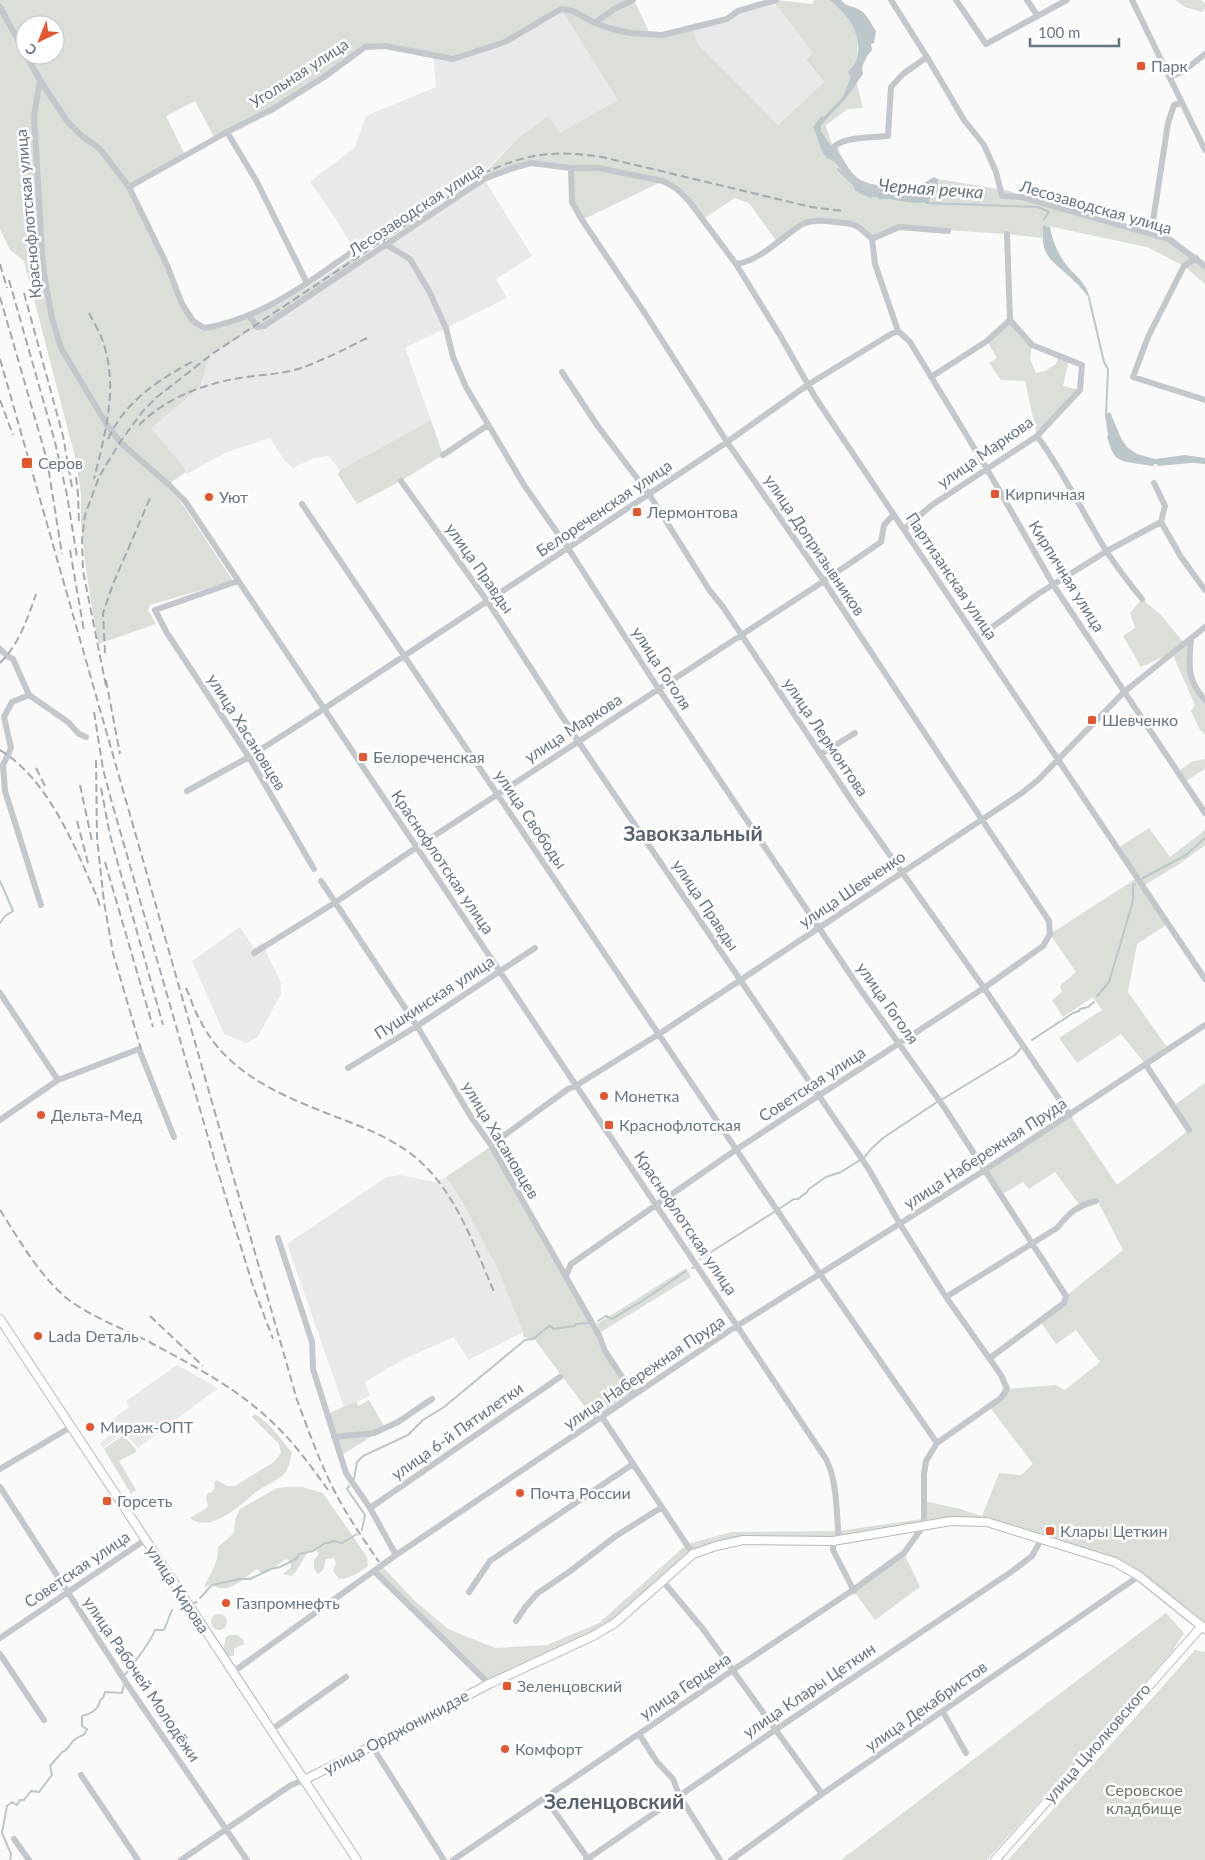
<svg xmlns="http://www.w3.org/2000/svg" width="1205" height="1860" font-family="Lato,sans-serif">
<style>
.built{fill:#e8e9e9}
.green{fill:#dadfd7;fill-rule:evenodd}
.water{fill:#bbc7cb}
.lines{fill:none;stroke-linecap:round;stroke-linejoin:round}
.stream{stroke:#bbc7cb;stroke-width:2}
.major-casing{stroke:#b5babe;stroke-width:10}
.minor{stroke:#c3c8cc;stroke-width:6}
.major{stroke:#fff;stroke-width:8}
.rail{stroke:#a2aab0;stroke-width:2;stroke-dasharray:8 4;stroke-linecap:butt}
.poi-dot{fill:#e4572e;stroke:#fff;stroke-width:2}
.labels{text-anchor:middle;stroke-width:5;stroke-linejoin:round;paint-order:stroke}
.poi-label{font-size:16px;fill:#657683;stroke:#fff;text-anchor:start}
.street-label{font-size:16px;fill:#657683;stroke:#fff}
.park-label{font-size:16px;fill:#687a64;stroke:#fff}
.water-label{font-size:18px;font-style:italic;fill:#60757c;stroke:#fff}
.district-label{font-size:21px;font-weight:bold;fill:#57646e;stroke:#fff}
</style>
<rect width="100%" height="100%" fill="#fafaf8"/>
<path class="built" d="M774 2 813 53 806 61 824 82 778 125 698 44 692 27 727 19 738 11Z
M561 9 619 100 560 133 547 117 518 138 485 171 357 255 336 219 310 182 355 147 366 116 436 87 433 56Z
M484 179 532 256 496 279 507 298 405 348 431 420 340 470 328 456 314 458 293 468 284 460 270 438 227 452 187 474 184 467 150 428 200 387 210 355Z
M240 927 254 948 262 943 281 983V994L257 1038 246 1043 224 1034 192 961Z
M399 1175 436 1182 446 1177 462 1201 491 1257 494 1260 523 1332 468 1360 454 1337 404 1359 365 1382 370 1396 344 1407 287 1244 387 1177Z
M177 1365 218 1388 138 1448 124 1432 103 1448 100 1443 116 1431 111 1421 129 1407 126 1401Z"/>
<path class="green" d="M0 0H634L650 34 692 27 698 44 778 125 824 82 806 60 813 53 774 2 776 0 813 4 814 0H830L843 10 858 36 857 60 848 72 856 80 863 108 848 109 826 125C829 139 840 164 849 174 860 188 911 195 929 199L939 185 938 179 1010 191 1022 197 1169 239 1205 266V284L1184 266 1147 247 1043 225 1042 238 1007 234 899 227 872 239 857 224H802L777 242 749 203 735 198 703 219 689 201 663 181 582 220 572 202 571 168 531 163 484 179 486 172 518 138 548 116 560 133 618 100 561 9 505 42 453 59 385 46 365 47 324 77 215 139 195 101 166 116 185 155 129 187C142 213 156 238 166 265 177 290 178 315 203 331 261 322 309 287 356 255L360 261 306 297 210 355 200 387 151 428 184 467 186 472 166 486 181 502 233 581 150 605 148 610 156 624 98 644 86 570 81 524V493L75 457 24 261 10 250 0 229ZM25 25H55V55H25Z
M1175 0H1201L1205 4V8L1202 12 1185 7Z
M1010 320 1032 345 1030 359 1036 373 1045 371 1056 364 1059 355 1069 359 1063 386 1080 390 1037 436 1025 381 1001 380 989 363 997 358 987 341Z
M431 420 443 455 401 481 357 504 338 475 340 470Z
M1142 599 1161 615 1184 643 1191 639 1189 670 1205 700V734L1200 730 1191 711 1195 705 1172 653 1141 667 1123 636 1135 628 1130 613Z
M1205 759V769L1184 782 1178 772 1191 762Z
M1149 828 1170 857 1205 830V845L1181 863 1143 886 1168 924 1137 944 1128 992 1169 1050 1146 1065 1121 1034 1077 1063 1059 1038 1102 1010 1093 997 1063 1017 1052 1000 1062 992 1060 986 1076 972 1050 934 1137 878 1118 848Z
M1205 1083V1629L1115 1562 1042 1538 966 1521 839 1540H743L693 1554 615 1623 489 1684 375 1572 382 1566 414 1600 448 1629 495 1648 547 1645 599 1623 687 1544 732 1532 838 1531 922 1519 924 1501 960 1509 982 1516 999 1473 1021 1475 1033 1464 989 1406 1007 1389 1055 1385 1065 1390 1100 1362 1076 1330 1056 1344 1040 1321 1063 1303 1066 1296 1123 1250 1097 1200 1080 1206 1055 1172 1029 1189 1023 1182 999 1196 985 1170 1070 1115 1117 1185 1189 1130 1173 1106Z
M490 1147 632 1394 594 1419 535 1340 523 1337V1332L494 1260 491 1257 462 1201 446 1177Z
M686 1268 691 1277 601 1332 597 1324Z
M369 1400 385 1428 340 1456 327 1414 357 1401 358 1406Z
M255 1414C271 1424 281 1439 292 1453 290 1459 289 1467 286 1472 280 1480 265 1485 256 1492 240 1505 211 1534 190 1518L208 1507 206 1498 208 1493 212 1492 215 1488 214 1482 217 1480 227 1486H235L274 1462 281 1453 279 1444 252 1417Z
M123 1435 135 1448 136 1452 119 1461 136 1490 131 1494 104 1449Z
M288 1487H302L323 1493 367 1557 368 1566C359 1573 351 1578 339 1579L333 1571 336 1563 334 1558 326 1559 323 1570 318 1574 314 1569V1560L319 1554 316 1550 309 1551C302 1559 300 1568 292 1576L283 1574 291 1567 290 1561 286 1559 269 1571 261 1573 257 1569C243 1578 229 1596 212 1585L204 1587C211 1571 218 1565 218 1547L234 1533 235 1520 240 1509 277 1488Z
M904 1553 920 1587 875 1620 853 1590Z
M1166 1613 1184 1633 1172 1652 987 1860H841Z
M211 1622a8 8 0 1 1 16 0a8 8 0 1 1-16 0Z
M229 1635H237L243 1639 244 1645 239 1646 234 1649V1656H228L223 1650 226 1637Z
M1195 1650 1205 1652V1860H1008Z"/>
<path class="water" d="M830 0H841C848 8 850 5 858 9 867 13 871 24 876 31L874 43 871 44 872 50 867 56 862 67 863 74 846 98 821 125V131L853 180 872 190 901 197 934 177 938 179V190L930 197 929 202C914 204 904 202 890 199 875 196 870 198 855 190 853 180 839 169 833 159H828L823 153 814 127 843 97 851 77 848 72C851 68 856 63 857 58 863 34 847 14 830 0Z
M1043 225 1050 227C1052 241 1059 256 1068 267 1078 278 1087 284 1090 299 1085 293 1080 286 1074 281 1053 260 1040 259 1043 225Z
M1110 412 1121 438 1127 447 1137 454 1155 459 1185 455 1205 458V463C1186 461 1127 470 1115 456 1111 451 1109 443 1107 437L1108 435 1105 415Z"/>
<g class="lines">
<path class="stream" d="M822 117 814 127C822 141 819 154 834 160
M838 169 854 185 856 190
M860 192 871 197
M879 198H889
M926 203 1038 207 1049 212 1044 219
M1089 298 1104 362 1108 369 1106 415
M1133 462 1153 465
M1195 462 1205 463
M1158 465 1190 462
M1143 878 1186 855 1205 838
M0 881 13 911 5 916 0 923
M1097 996 1109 982 1133 901V885L1135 884
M1032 1040 1073 1013 1079 1011 1080 1009 1088 1007 1094 1002
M941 1100 1015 1055 1021 1048
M864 1158 871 1149 883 1138 937 1102
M700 1259 785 1205 794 1199H798L807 1192 809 1189 826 1177 841 1172 860 1160
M692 1268H693
M598 1321 606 1316 612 1319 645 1299 686 1271
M354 1479 357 1462 363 1456 408 1435 423 1420 444 1407 525 1340 533 1339 549 1326 552 1327 553 1329 574 1326 576 1324 589 1323
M349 1486 347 1489 365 1515 362 1530
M200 1598 212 1585 240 1579H250L271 1569 280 1567 296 1559 299 1554 313 1551 325 1543H329L333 1541 342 1543 357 1534
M194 1603 197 1602
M179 1608 183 1607
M124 1676C134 1663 149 1645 155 1630H164L172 1610
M10 1860 11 1854 2 1833 7 1806 12 1802 17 1805 20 1800H24L31 1791 39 1792 52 1775 50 1766C54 1761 58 1757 62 1752 70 1749 69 1744 74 1740 79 1735 84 1738 87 1729L82 1726V1716C90 1714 99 1710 100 1700L103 1698 105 1692 122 1693 124 1685"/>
<g class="major-casing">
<path id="major" d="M0 1319 357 1860
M304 1780 372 1746 489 1684 593 1636 615 1623 693 1554 716 1546 743 1540 833 1541 951 1521 987 1522 1115 1562 1139 1576 1205 1629
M995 1860 1201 1627"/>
</g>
<path class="minor" d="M891 0 927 57 964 120 984 145 996 172 1002 196 1022 197 1169 239 1205 266
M956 0 986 44 1067 0
M1027 0 1037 15
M1132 0 1205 150
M0 7 25 53
M595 23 614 9 633 0
M26 55 40 80 34 116 43 268 52 318 61 348 107 425 121 443 169 485 185 501 826 1459C838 1483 836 1513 839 1540
M1170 77 1184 71 1205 54
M40 80 67 121 82 136 100 149 129 187 167 265 182 304 193 321 204 328C251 321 294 293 332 266 339 260 351 255 356 247
M227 132 257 182 307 283
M129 187 227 132 273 109 324 77 365 47 385 46 453 59 505 42 561 9 573 11 595 23 612 29 630 33 662 35 727 19 738 11 776 0
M893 191C868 186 857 188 843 165 839 159 836 154 834 147 843 137 874 137 888 136L891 87 903 74 927 57
M1151 234 1168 123 1174 105 1181 103
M872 239 875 264 898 331 910 342 987 469 1054 586 1205 813
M872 239 899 227 948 231
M385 244 410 259 429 291 446 328 453 357 466 387 524 485 568 548 658 688 860 989 944 1107 1066 1296 1064 1303 990 1358
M1196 258 1184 266 1148 337 1133 377 1205 400
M736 264C760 261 782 237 801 225 811 219 825 221 835 222 856 224 857 224 872 239
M249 315 257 327 264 326 484 179 510 169 531 163 571 168H598L663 181 677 189 689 201 736 264 781 337 815 397 1205 979
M562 372 597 425 649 494 710 591 723 607 853 803 984 988 1070 1115
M931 377 987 341 1010 320
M1037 436C1064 472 1083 514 1107 552 1118 569 1130 584 1142 599
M443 455 488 425
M401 481 488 602 578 741 868 1168 900 1224 946 1297 1001 1375 1007 1389 1001 1398 937 1443 926 1461 924 1474V1525L904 1553 853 1590 733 1670 453 1860
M302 504 820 1274 937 1443
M1161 522 1181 557 1205 590
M904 529 932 505 1037 436 1080 390 1082 365 1032 345 1010 320 1007 234
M238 581 155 610 167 633 249 757 314 869
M977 638 1038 594 1107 551 1161 522 1165 506 1154 483
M1191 639C1189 665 1186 679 1205 700
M0 649 7 656 13 659 29 695 68 722 79 734 86 737
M29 695 12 702 4 717 11 748 3 765 5 791 41 905
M821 754 855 733
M187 791 249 757 319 712 568 548 727 442 809 384 891 334 898 331
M321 881 417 1026 471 1117 491 1145 599 1335 605 1351 634 1395
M254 953 336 902 417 847 824 581 881 542 884 525 893 515
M0 993 58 1080
M1146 1065 1189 1130
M348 1068 417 1026 535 948
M0 1120 58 1080 139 1049 174 1137
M491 1145 568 1089 577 1085 659 1034 1022 793 1038 780 1124 692 1205 627
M278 1238 312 1342 313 1369 346 1473 370 1508 396 1555
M566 1276 571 1264 737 1149 984 988 1043 946 1050 934 1049 921 824 581 727 442 646 315 582 220 572 202 571 168
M946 1297 1057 1228C1070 1212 1077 1206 1096 1201
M602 1417 693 1554
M334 1437 374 1433 398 1422 432 1399
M0 1469 71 1427
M0 1487 129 1687 247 1860
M370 1508 560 1377
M833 1541V1550L854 1591
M375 1572 489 1684
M662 1580 703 1629 822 1794
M469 1592 490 1561 633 1464
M516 1621 526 1606 538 1593 569 1572 616 1536 662 1507
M0 1638 145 1540
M0 1654 44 1720
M233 1672 396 1555 729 1331 985 1170 1205 1025
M943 1712 966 1753
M271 1730 346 1677
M639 1734 657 1762 673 1779 679 1795 720 1860
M372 1746 444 1860
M81 1775 138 1860
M545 1798 589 1860
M14 1839 29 1860
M181 1860 291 1785 304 1780
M586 1860 775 1730 1011 1572 1032 1556 1042 1538
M731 1860 822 1794 1139 1576"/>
<use href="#major" class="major"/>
<path class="rail" d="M0 264 7 288
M9 280 55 442 67 495 77 557
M24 293 63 436 72 487
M0 297 47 460 62 554
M89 313C94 323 101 334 104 345 118 390 105 434 94 479
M0 359 297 1400C308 1429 318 1458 332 1486 345 1513 362 1537 379 1562
M0 400 13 435
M139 425C165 399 198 386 234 379 255 375 277 375 298 369 322 361 345 349 367 338
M108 439C126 400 159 380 195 360
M76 477 78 494 79 524
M70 550 84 631
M105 653 103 613 113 584 151 496
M0 663C19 644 27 620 36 594
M106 680 120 754
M106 686 83 571 82 540 85 515 99 477 120 442 143 411 157 397 212 354 486 172C529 153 555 150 602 157L811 207 844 211
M94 712 103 769 112 803 218 1172 253 1286 273 1339
M0 750C49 780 75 847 97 897L100 907
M96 760 97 838 104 902 113 953 141 1049
M36 768 46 788
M80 785 92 841
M101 788 110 835 163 1025
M77 821 88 863
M105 862 153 1027
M186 988C191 999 194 1010 200 1020 227 1075 285 1097 339 1118 363 1127 388 1137 410 1153 455 1187 473 1244 495 1294
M0 1210C20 1241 40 1277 69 1300 95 1319 125 1329 153 1344 194 1366 236 1388 270 1420 292 1440 311 1466 328 1490
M150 1316 203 1366"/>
</g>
<g class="poi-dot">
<rect x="1136" y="61" width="10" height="10" rx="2.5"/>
<rect x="21" y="457" width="12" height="12" rx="2.5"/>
<rect x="990" y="489" width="10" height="10" rx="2.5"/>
<circle cx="209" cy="497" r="5"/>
<rect x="632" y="507" width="10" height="10" rx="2.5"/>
<rect x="1087" y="715" width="10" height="10" rx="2.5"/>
<rect x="358" y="752" width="10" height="10" rx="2.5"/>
<circle cx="604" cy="1096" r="5"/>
<circle cx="41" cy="1115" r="5"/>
<rect x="604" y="1120" width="10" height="10" rx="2.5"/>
<circle cx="38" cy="1336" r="5"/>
<circle cx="90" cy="1427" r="5"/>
<circle cx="520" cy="1493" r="5"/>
<rect x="102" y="1496" width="10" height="10" rx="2.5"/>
<rect x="1045" y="1526" width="10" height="10" rx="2.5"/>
<circle cx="226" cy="1603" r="5"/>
<rect x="502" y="1681" width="10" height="10" rx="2.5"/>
<circle cx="505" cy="1749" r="5"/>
</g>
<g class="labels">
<g class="poi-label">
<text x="1151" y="72">Парк</text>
<text x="38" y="469">Серов</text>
<text x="1005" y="500">Кирпичная</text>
<text x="219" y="503">Уют</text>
<text x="647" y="518">Лермонтова</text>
<text x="1102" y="726">Шевченко</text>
<text x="373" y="763">Белореченская</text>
<text x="614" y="1102">Монетка</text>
<text x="51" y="1121">Дельта-Мед</text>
<text x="619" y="1131">Краснофлотская</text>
<text x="48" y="1342">Lada Dеталь</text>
<text x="100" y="1433">Мираж-ОПТ</text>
<text x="530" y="1499">Почта России</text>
<text x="117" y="1507">Горсеть</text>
<text x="1060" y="1537">Клары Цеткин</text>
<text x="236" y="1609">Газпромнефть</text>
<text x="517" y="1692">Зеленцовский</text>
<text x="515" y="1755">Комфорт</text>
</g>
<g class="street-label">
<text transform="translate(299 73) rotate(-33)" y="6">Угольная улица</text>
<text transform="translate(1096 207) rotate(16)" y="6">Лесозаводская улица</text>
<text transform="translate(416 209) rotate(-33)" y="6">Лесозаводская улица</text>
<text transform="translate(28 214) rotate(-95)" y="6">Краснофлотская улица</text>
<text transform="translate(985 452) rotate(-35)" y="6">улица Маркова</text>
<text transform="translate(604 508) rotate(-34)" y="6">Белореченская улица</text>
<text transform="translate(815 545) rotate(56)" y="6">улица Допризывников</text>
<text transform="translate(480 568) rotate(55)" y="6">улица Правды</text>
<text transform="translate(952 576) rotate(56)" y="6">Партизанская улица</text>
<text transform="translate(1067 576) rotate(58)" y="6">Кирпичная улица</text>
<text transform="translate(662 668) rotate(57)" y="6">улица Гоголя</text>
<text transform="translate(573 728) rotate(-33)" y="6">улица Маркова</text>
<text transform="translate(247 732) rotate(58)" y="6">улица Хасановцев</text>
<text transform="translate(826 737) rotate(56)" y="6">улица Лермонтова</text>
<text transform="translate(531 819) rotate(56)" y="6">улица Свободы</text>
<text transform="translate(443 862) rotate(56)" y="6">Краснофлотская улица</text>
<text transform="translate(852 889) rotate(-34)" y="6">улица Шевченко</text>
<text transform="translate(706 905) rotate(56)" y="6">улица Правды</text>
<text transform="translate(434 997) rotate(-33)" y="6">Пушкинская улица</text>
<text transform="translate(888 1003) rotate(55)" y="6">улица Гоголя</text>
<text transform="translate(812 1084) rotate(-33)" y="6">Советская улица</text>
<text transform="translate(501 1140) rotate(59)" y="6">улица Хасановцев</text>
<text transform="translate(985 1153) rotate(-33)" y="6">улица Набережная Пруда</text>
<text transform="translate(686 1223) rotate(56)" y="6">Краснофлотская улица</text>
<text transform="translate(644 1372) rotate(-34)" y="6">улица Набережная Пруда</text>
<text transform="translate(457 1431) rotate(-35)" y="6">улица 6-й Пятилетки</text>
<text transform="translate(77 1569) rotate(-34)" y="6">Советская улица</text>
<text transform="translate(178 1589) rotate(57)" y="6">улица Кирова</text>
<text transform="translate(142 1679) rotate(56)" y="6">улица Рабочей Молодёжи</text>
<text transform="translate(685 1686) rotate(-34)" y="6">улица Герцена</text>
<text transform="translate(809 1690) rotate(-34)" y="6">улица Клары Цеткин</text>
<text transform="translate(926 1706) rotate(-35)" y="6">улица Декабристов</text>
<text transform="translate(396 1732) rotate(-28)" y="6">улица Орджоникидзе</text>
<text transform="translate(1097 1743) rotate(-49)" y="6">улица Циолковского</text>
</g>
<g class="park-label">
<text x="1144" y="1796">Серовское<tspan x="1144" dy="18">кладбище</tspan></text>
</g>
<g class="water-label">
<text transform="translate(931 189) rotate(4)" y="6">Черная речка</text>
</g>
<g class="district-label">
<text x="693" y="841">Завокзальный</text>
<text x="614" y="1809">Зеленцовский</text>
</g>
</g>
<g transform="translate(40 40) rotate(223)"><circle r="24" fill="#ffffff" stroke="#c1c8cd"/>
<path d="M0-4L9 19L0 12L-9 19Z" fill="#e4572e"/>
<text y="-8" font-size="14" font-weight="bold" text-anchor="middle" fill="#657683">С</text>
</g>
<path d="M1030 38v8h89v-8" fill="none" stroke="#657683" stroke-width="2.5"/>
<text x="1038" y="38" font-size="15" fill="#657683" stroke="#ffffff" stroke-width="4" paint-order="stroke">100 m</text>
</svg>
